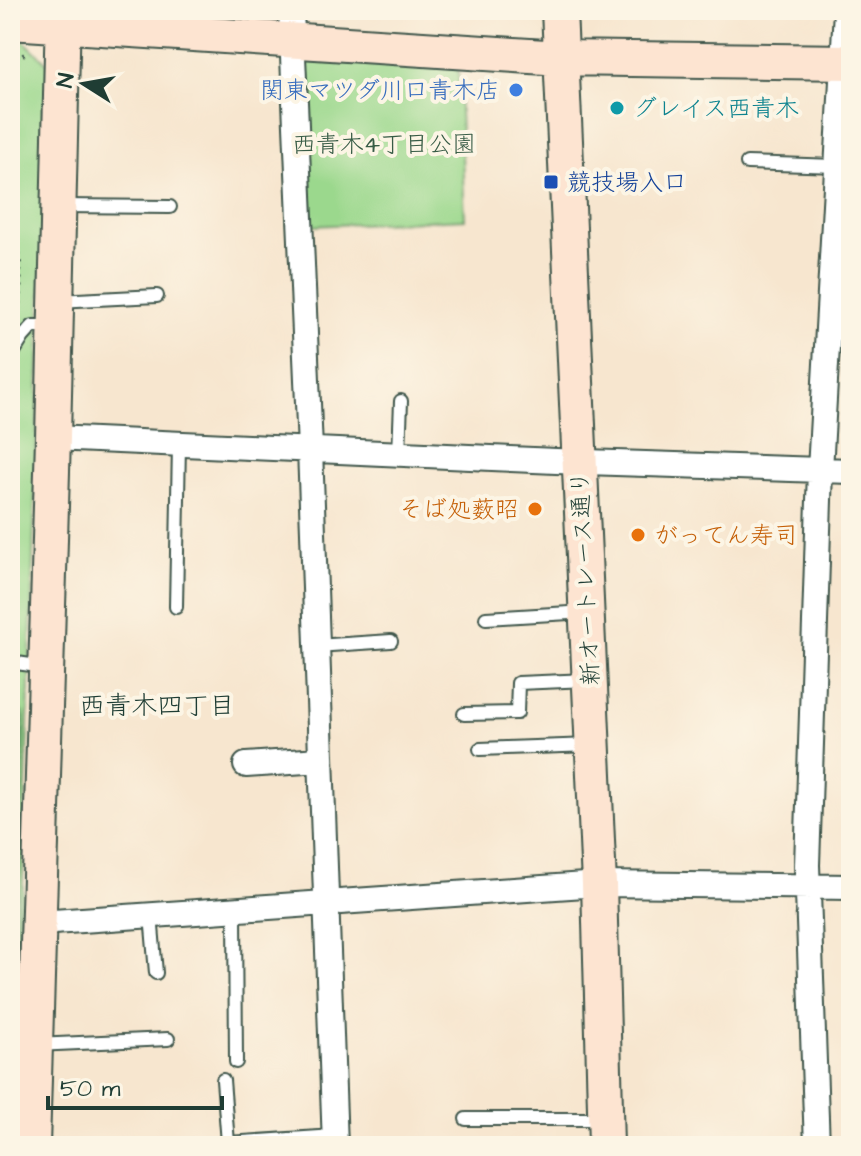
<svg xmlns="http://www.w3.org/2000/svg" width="861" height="1156" font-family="'Architects Daughter','Klee One',sans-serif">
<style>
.green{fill:#9bd88d;stroke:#5d8a60;stroke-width:2}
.forest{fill:#7cb878;stroke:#4e7a56;stroke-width:2}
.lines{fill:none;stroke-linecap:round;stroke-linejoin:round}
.lane-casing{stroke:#3f564b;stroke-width:16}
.street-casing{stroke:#3f564b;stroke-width:28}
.secondary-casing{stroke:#3f564b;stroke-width:38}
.path{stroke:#3f564b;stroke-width:4;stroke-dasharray:2 6;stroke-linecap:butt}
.lane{stroke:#fff;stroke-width:12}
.street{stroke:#fff;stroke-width:24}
.secondary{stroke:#fde4d1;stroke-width:34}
.shop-dot{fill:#3f7fe0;stroke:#fcf5e5;stroke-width:3}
.culture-dot{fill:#0f9aa8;stroke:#fcf5e5;stroke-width:3}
.transit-dot{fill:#1a4fb4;stroke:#fcf5e5;stroke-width:3}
.food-dot{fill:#e8710a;stroke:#fcf5e5;stroke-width:3}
.labels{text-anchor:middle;stroke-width:8;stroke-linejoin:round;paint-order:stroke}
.shop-label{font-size:24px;fill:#366cbe;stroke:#fcf5e5;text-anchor:end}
.culture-label{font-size:24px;fill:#0d838f;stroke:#fcf5e5;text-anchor:start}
.park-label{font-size:24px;fill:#385c46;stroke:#fcf5e5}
.transit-label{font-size:24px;fill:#164399;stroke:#fcf5e5;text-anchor:start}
.food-label{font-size:24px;fill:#c56008;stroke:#fcf5e5;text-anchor:end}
.street-label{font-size:24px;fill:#1f3d34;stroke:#fcf5e5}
.neighbourhood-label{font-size:26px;fill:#1f3d34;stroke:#fcf5e5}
</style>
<rect width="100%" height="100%" fill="#fcf5e5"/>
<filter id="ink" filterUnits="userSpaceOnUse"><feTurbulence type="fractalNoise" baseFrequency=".0125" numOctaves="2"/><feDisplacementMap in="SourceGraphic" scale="16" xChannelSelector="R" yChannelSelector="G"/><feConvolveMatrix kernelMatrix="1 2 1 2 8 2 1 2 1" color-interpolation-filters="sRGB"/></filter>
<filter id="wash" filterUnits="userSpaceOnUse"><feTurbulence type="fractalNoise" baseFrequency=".006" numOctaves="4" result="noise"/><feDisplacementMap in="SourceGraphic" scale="32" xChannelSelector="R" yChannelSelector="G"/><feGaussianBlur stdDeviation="1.8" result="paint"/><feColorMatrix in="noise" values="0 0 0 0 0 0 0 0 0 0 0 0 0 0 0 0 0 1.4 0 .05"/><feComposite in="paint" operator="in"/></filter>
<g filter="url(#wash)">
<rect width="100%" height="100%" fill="#f7e6cf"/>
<path class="green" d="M10 35 19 36 48 64 15 1146H10Z
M311 56 458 68 465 219 312 226 301 65Z"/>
<path class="forest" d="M10 698 15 700 24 717 11 1146Z"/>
</g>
<g filter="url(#ink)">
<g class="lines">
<g class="lane-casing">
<path id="lane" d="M747 163 837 166
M61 206 170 207
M57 301 157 296
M10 358 23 337 33 326H53
M399 454 401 401
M176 607 179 444
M486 618 586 612
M316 646 391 641
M10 662 44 667
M464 714 517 713 518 683 588 680
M480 749 592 745
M235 910 236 1062
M151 915 156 973
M35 1045 168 1039
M223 1080 228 1143 335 1136
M466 1119H603"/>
</g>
<g class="street-casing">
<path id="street" d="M291 10 310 449 335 1146
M53 438 556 461 851 471
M246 765 320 760
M39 923 599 884 851 887
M817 1146 807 865 820 470 846 10"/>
</g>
<g class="secondary-casing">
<path id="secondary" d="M559 10 599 884 606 1146
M10 22 561 58 851 62
M32 1146 53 438 63 10"/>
</g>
<path class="path" d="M10 65 27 52
M10 182C15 220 27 282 16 319"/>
<use href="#lane" class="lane"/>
<use href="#street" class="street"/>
<use href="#secondary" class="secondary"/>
</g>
</g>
<circle class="shop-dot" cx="516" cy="90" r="8"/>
<circle class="culture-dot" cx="617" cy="108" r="8"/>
<rect class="transit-dot" x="543" y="174" width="16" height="16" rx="4"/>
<g class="food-dot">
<circle cx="535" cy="509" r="8"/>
<circle cx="638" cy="535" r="8"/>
</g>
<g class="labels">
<g class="shop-label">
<text x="500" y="98">関東マツダ川口青木店</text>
</g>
<g class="culture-label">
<text x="633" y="116">グレイス西青木</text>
</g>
<g class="park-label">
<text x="384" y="152">西青木4丁目公園</text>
</g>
<g class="transit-label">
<text x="567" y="190">競技場入口</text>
</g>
<g class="food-label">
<text x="519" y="517">そば処薮昭</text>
<text x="654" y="543" text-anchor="start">がってん寿司</text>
</g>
<g class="street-label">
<text transform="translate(585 578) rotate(-93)" y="8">新オートレース通り</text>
</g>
<g class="neighbourhood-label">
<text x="157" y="714">西青木四丁目</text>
</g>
</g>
<rect width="861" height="1156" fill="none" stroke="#fcf5e5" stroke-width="40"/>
<g transform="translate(84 84) rotate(281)" stroke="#fcf5e5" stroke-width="6" paint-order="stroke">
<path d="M0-6L14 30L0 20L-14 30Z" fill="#1f3d34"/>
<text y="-12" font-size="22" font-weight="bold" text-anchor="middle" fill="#1f3d34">N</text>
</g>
<path d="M48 1096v12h174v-12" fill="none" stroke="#1f3d34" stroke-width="4"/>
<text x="60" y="1096" font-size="24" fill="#1f3d34" stroke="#fcf5e5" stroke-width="6" paint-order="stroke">50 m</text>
</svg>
